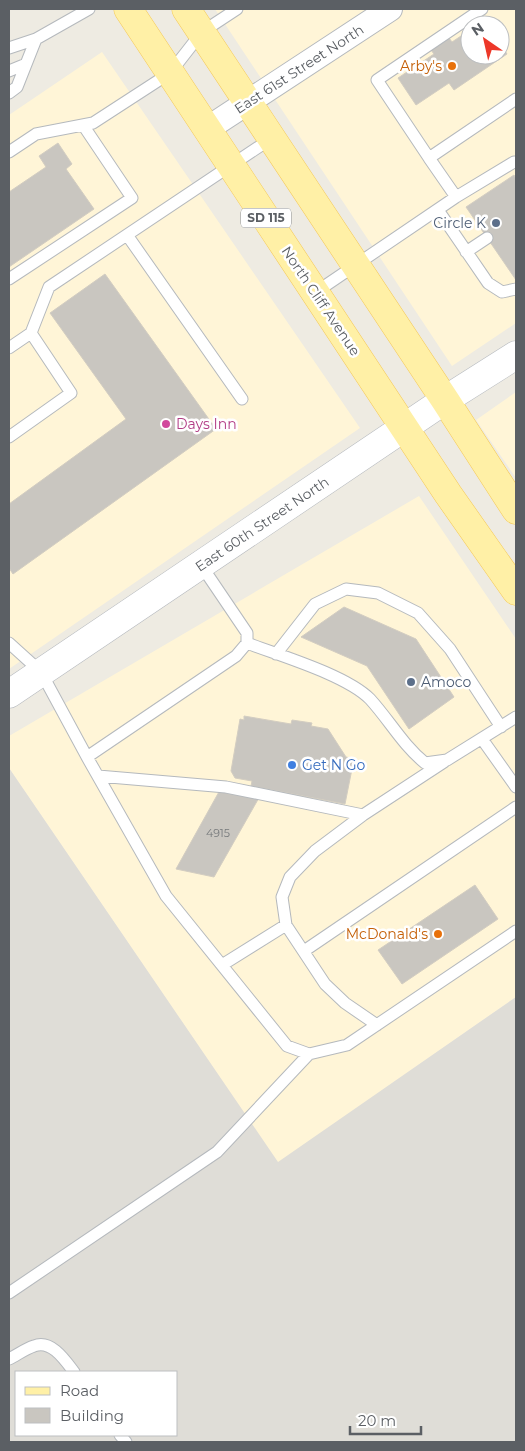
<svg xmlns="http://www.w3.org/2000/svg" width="525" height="1451" font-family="Montserrat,sans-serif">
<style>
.commercial{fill:#fff5d7;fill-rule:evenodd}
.industrial{fill:#dfddd7;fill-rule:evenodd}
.building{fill:#c9c6c0;stroke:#d3cdc1}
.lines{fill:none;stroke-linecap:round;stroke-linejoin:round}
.lane-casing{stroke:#b5b9bd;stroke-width:13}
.street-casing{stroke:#b5b9bd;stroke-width:26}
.secondary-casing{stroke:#b6babf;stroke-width:29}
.primary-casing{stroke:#f5c855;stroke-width:29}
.lane{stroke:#fff;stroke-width:11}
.street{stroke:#fff;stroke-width:24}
.secondary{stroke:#fff;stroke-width:28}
.primary{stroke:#fff0a6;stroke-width:28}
.food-dot{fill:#e8710a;stroke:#fff;stroke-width:2}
.service-dot{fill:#5c6f8a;stroke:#fff;stroke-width:2}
.hotel-dot{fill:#d1479c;stroke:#fff;stroke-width:2}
.shop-dot{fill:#3f7fe0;stroke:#fff;stroke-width:2}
.labels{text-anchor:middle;stroke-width:5;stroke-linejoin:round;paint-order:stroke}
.number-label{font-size:11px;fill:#76797b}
.shield{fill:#fff;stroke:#8c8f92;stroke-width:1}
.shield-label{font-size:12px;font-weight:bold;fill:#5b5f64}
.food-label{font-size:14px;fill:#c56008;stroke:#fff;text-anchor:end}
.street-label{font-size:14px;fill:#5b5f64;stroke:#fff}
.service-label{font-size:14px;fill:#4e5e75;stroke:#fff;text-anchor:end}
.hotel-label{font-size:14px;fill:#b23c85;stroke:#fff;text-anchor:start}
.shop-label{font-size:14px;fill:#366cbe;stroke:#fff;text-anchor:start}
</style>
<rect width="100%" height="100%" fill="#eeebe2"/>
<path class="commercial" d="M215 9H516V323L452 366ZM470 25H500V55H470Z
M102 52 360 428 9 669V115Z
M516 392V478L476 420Z
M419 496 516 639V997L278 1163 9 768V736Z"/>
<path class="industrial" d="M9 768 278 1162 516 997V1442H9ZM16 1372H176V1435H16Z"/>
<path class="building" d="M484 18 488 25H470V26L467 23 474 19 477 23Z
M470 30V55H500V43L507 54 454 90 449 83 416 105 398 78 434 54 431 50 449 38 452 42Z
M58 143 72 164 66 169 94 209 9 267V192L46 167 39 156Z
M514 175 516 179V280L466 207Z
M105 274 216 429 13 574 9 568V504L126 419 50 313Z
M344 607 416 639 454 697 409 729 367 666 301 637Z
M244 716 291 724 292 720 312 723 311 726 328 729 346 757 354 759 345 804 251 786 252 781 235 778 231 771 240 719 244 720Z
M220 790 260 796 214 877 176 869Z
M475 885 498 919 402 984 378 950Z"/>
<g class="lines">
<g class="lane-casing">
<path id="lane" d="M9 48 36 39 89 9
M9 71 26 64
M9 93 17 87 36 39
M9 152 36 134 93 123 170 73 202 32 237 9
M429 158 377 80 482 9
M456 197 429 158 516 99
M438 210 488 283 502 292 516 289
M127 235 242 399
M466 252 487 238
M9 279 132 198 83 125
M316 292 456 197 514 162H516
M9 348 31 333 49 287 272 138
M9 437 71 393 31 333
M9 643 41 672 87 757 166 896 287 1046 309 1054 347 1045 516 931
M247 643C281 656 346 675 370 699 390 721 402 744 425 763L447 760 516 717
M276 654 315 604 346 589 378 593 418 613 450 649 501 727
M482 739 516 787
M87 757 236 656 247 643V633L201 565
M98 776 226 787 363 815
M286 925 325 984 345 1003 377 1025
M304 951 516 807
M222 965 286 925 282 897 290 877 315 851 363 815 444 762
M9 1293 217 1152 309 1054
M9 1359C17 1355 25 1349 34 1346 51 1339 65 1360 74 1372
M120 1435 126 1442"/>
</g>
<g class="street-casing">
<path id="street" d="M207 129 390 9"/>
</g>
<g class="secondary-casing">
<path id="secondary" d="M9 694 445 400 516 355"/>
</g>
<g class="primary-casing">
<path id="primary" d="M128 9 448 494 516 591
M186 9 445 400 516 510"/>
</g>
<use href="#lane" class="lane"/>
<use href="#street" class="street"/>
<use href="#secondary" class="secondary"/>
<use href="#primary" class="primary"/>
</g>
<g class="food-dot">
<circle cx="452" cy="66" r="5"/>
<circle cx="438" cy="934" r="5"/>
</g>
<g class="service-dot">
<circle cx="496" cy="223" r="5"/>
<circle cx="411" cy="682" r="5"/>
</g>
<circle class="hotel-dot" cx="166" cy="424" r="5"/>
<circle class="shop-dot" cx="292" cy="765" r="5"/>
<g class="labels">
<g class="number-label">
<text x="218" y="837">4915</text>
</g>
<rect class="shield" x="241" y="208.5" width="50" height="19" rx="4"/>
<g class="shield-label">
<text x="266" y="222">SD 115</text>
</g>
<g class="food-label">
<text x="442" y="71">Arby's</text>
<text x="428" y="939">McDonald's</text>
</g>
<g class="street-label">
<text transform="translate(299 69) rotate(-33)" y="5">East 61st Street North</text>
<text transform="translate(321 301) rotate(56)" y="5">North Cliff Avenue</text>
<text transform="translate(262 524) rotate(-34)" y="5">East 60th Street North</text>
</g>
<g class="service-label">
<text x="486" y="228">Circle K</text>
<text x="421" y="687" text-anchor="start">Amoco</text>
</g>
<g class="hotel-label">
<text x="176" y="429">Days Inn</text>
</g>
<g class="shop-label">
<text x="302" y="770">Get N Go</text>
</g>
</g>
<rect width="525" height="1451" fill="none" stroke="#5b5f64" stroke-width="20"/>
<rect x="15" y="1371" width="162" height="65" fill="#ffffff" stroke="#bdbfc1"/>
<rect x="25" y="1387" width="25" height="8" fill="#fff0a6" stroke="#bdbfc1"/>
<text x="60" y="1396" font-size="15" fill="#5b5f64">Road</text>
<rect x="25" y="1408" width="25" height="15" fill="#c9c6c0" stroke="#bdbfc1"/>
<text x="60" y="1421" font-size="15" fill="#5b5f64">Building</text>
<g transform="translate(485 40) rotate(326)"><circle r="24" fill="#ffffff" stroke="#bdbfc1"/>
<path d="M0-4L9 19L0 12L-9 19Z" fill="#ed3829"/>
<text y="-8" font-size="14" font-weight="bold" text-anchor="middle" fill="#5b5f64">N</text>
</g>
<path d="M350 1426v8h71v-8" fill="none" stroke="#5b5f64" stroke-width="2.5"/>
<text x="358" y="1426" font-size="15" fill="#5b5f64" stroke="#ffffff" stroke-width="4" paint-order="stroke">20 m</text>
</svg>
